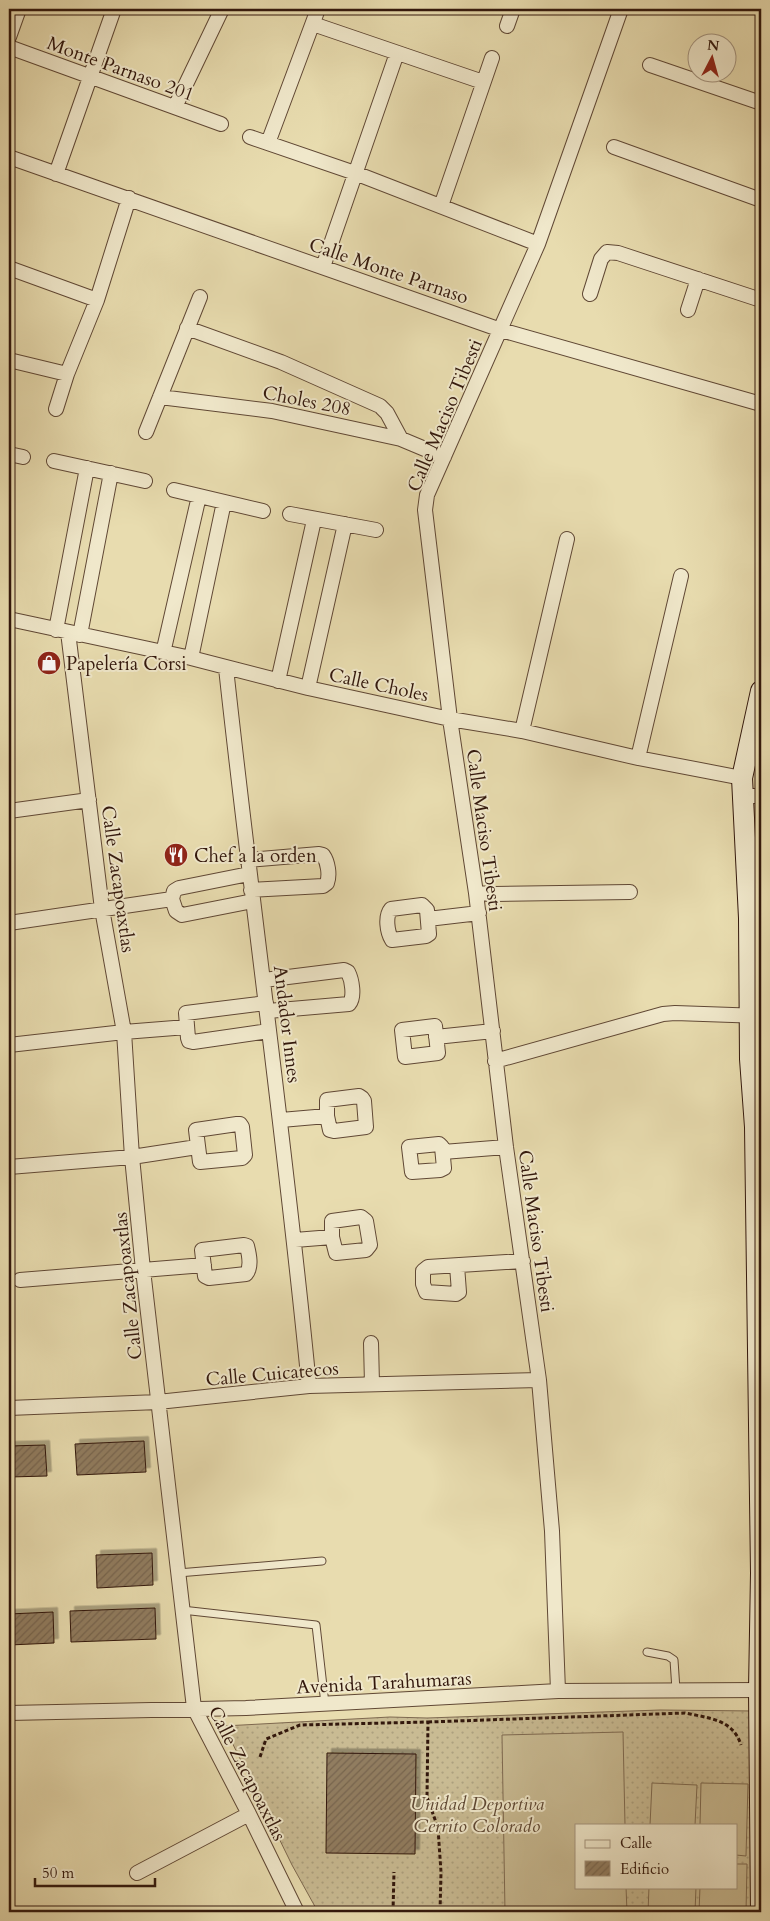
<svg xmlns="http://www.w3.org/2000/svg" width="770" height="1921" font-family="Cardo,serif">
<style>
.grass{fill:url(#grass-dots);stroke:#7e6950;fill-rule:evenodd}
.garden{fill:#c9bb93;stroke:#7e6950}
.building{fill:url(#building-hatch);stroke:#32170c;filter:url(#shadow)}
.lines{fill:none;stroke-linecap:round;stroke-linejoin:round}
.lane-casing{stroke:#604835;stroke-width:9}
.street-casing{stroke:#604835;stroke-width:16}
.secondary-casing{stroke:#32170c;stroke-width:22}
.path{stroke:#32170c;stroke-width:3;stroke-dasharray:4 2.5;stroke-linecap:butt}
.lane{stroke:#f0e8cb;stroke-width:7}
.street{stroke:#f0e8cb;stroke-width:14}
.secondary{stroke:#f0e8cb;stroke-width:20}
.labels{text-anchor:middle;stroke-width:4;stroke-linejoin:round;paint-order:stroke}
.street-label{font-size:19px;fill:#32170c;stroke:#f0e8cb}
.poi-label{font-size:19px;fill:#32170c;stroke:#f0e8cb;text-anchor:start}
.park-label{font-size:19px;font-style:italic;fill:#5f4834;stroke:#f0e8cb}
</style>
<defs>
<pattern id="grass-dots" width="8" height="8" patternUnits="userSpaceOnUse" patternTransform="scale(1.25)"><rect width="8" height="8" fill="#c9bb93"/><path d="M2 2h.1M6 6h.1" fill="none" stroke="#ada07e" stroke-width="1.8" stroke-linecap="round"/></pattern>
<pattern id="building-hatch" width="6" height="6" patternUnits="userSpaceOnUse" patternTransform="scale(1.25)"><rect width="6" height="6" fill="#917d61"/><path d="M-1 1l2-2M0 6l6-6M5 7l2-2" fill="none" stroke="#77654e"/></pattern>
<filter id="shadow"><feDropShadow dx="4.5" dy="-4.5" stdDeviation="0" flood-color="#0004"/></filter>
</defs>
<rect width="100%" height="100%" fill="#e8dcaf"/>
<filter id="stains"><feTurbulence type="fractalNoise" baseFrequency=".004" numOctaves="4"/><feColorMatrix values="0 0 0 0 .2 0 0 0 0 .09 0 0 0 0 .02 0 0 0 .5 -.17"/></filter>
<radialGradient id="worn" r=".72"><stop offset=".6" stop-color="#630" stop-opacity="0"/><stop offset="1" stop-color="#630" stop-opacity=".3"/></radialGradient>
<path class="grass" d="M660 1710 755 1711 758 1912H318L292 1865 224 1726 390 1717 427 1718ZM576 1825H736V1887H576Z"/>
<path class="garden" d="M9 1527H12L13 1604H9Z
M623 1732 625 1825H576V1887H626L627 1912H505L502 1735Z
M652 1783 697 1785 695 1825H650Z
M701 1783 748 1784 746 1856 736 1855V1825H700Z
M736 1864H747L746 1912H699L700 1887H736Z
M649 1887H696L695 1912H648Z"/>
<path class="building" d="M144 1441 146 1472 77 1475 75 1444Z
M45 1445 47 1476 9 1477V1446Z
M152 1553 153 1585 97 1588 96 1555Z
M155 1608 156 1639 71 1642 70 1611Z
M53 1612 54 1643 9 1645V1614Z
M327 1753 416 1754 415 1854 326 1853Z"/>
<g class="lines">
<g class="lane-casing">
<path id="lane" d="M178 1573 322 1561
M182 1610 316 1625 325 1704
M647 1652 668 1656 674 1660 676 1690"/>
</g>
<g class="street-casing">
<path id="street" d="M313 24 483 82
M507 26 513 9
M9 37 19 9
M9 47 221 124
M650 65 761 103
M175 107 222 9
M250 137 355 173 538 244
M268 143 318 9
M614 147 761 200
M9 157 501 330 761 404
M56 174 114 9
M441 206 492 58
M323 267 397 53
M9 268 97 300
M590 294 601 259 607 252 618 253 761 300
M688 310 698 279
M187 328 281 362 380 406 387 413 401 439
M9 360 67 374
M160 397 272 411 401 439 444 457
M56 409 67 374 97 300 129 198
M146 432 200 297
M9 454 23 457
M54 461 145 481
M174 490 263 511
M290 514 376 530
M9 619 191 658 308 688 450 719 522 731 638 758 742 778
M56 630 87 468
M68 632 102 909 124 1032 132 1157 143 1270 194 1708 249 1814 297 1912
M80 635 111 473
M163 653 199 496
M191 658 224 502
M226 668C252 908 286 1146 309 1386
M278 681 314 520
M308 688 345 524
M522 731 567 539
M638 758 681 576
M743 796H761
M9 811 89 800
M247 860 319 854 323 855C328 862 330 875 327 883L323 886 251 890
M249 874 179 888 174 891 172 899 176 911 182 915 253 901
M476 893 494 894 630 892
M422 905 427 910 429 934 426 936 392 940C387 932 385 916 391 909Z
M428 919 479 913
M9 923 172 899
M264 980 344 970 348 972C352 980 355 997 349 1004L268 1011
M266 1003 186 1013 188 1038 189 1041 193 1042 269 1031
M435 1026 438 1053 405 1057 402 1030Z
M436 1037 493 1031
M9 1045 124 1032 187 1027
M495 1061 663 1014 675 1013 761 1016
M359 1096 362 1098 364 1101 366 1127 334 1131 330 1130 327 1116V1100Z
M281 1120 327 1116
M237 1124H240L242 1127 245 1155 242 1158 200 1162 196 1130Z
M439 1144 442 1147 444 1168 440 1170 412 1172 409 1147Z
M443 1152 506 1147
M9 1167 132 1157 197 1147
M361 1217 366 1221 370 1245 366 1250 336 1253 332 1237V1221Z
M295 1240 332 1237
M244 1245 247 1246C249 1254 252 1267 246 1274L209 1278 205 1276 202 1250Z
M457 1266 459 1292 456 1294 426 1292 423 1284V1271L428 1267 523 1261
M20 1280 204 1265
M371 1343 372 1384
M9 1408 158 1402 309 1386 539 1380
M558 1691 552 1531 539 1380 506 1147 476 893 450 719 425 510 427 495 538 244 621 9
M9 1713 246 1708 558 1691 761 1690
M137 1873 249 1814"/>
</g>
<g class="secondary-casing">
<path id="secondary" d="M761 1912 759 1690 761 1573 755 1127 750 1059 749 918 742 778 761 691"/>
</g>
<path class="path" d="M428 1722 685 1713C708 1718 733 1719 741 1745
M260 1757 266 1739 300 1725 428 1722 427 1797 438 1828 441 1872 440 1912
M393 1912 394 1872"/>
<use href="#lane" class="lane"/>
<use href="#street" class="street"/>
<use href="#secondary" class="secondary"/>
</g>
<defs>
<g id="shop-disc" transform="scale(1.25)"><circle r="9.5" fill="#8f2418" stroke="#f0e8cb"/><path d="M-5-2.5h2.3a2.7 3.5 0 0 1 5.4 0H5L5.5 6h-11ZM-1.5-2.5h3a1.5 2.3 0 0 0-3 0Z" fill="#fff"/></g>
<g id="restaurant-disc" transform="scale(1.25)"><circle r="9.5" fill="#8f2418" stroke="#f0e8cb"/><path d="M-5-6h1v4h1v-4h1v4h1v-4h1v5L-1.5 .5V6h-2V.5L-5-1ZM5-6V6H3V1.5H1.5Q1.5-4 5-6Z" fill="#fff"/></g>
</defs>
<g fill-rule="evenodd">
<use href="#shop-disc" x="49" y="663"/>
<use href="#restaurant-disc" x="176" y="855"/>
</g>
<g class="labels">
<g class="street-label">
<text transform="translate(121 68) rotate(20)" y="7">Monte Parnaso 201</text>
<text transform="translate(389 270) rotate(19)" y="7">Calle Monte Parnaso</text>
<text transform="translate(307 400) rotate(11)" y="7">Choles 208</text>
<text transform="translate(444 415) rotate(-67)" y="7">Calle Maciso Tibesti</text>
<text transform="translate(379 684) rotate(12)" y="7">Calle Choles</text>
<text transform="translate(485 830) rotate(82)" y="7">Calle Maciso Tibesti</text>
<text transform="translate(119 879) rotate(82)" y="7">Calle Zacapoaxtlas</text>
<text transform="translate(288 1024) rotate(83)" y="7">Andador Innes</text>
<text transform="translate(537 1231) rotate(82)" y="7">Calle Maciso Tibesti</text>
<text transform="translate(127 1286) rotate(-96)" y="7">Calle Zacapoaxtlas</text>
<text transform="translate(272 1373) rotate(-5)" y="7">Calle Cuicatecos</text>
<text transform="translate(384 1682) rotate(-3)" y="7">Avenida Tarahumaras</text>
<text transform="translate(248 1773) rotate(63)" y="7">Calle Zacapoaxtlas</text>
</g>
<g class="poi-label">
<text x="66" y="670">Papelería Corsi</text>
<text x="194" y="862">Chef a la orden</text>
</g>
<g class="park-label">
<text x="477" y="1810">Unidad Deportiva<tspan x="477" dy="22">Cerrito Colorado</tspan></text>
</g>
</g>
<rect width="770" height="1921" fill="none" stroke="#e8dcaf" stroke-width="30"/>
<rect x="10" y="10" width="750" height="1901" fill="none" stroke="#32170c" stroke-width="2.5"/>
<rect x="15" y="15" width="740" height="1891" fill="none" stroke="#32170c"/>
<rect x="575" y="1824" width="162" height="65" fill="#f0e8cb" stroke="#a4947f"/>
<rect x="585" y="1840" width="25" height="8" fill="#f0e8cb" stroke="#a4947f"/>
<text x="620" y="1848" font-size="15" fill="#32170c">Calle</text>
<rect x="585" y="1861" width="25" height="15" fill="url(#building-hatch)" stroke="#a4947f"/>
<text x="620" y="1874" font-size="15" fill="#32170c">Edificio</text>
<g transform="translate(712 58) rotate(6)"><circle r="24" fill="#f0e8cb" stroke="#a4947f"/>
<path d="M0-4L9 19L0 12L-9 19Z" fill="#8f2418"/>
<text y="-8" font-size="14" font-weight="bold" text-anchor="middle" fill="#32170c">N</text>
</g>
<path d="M35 1878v8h120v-8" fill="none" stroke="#32170c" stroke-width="2.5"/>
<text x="42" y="1878" font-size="15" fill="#32170c" stroke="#f0e8cb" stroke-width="4" paint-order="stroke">50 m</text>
<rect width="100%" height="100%" filter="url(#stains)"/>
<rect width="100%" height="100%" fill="url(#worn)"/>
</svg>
